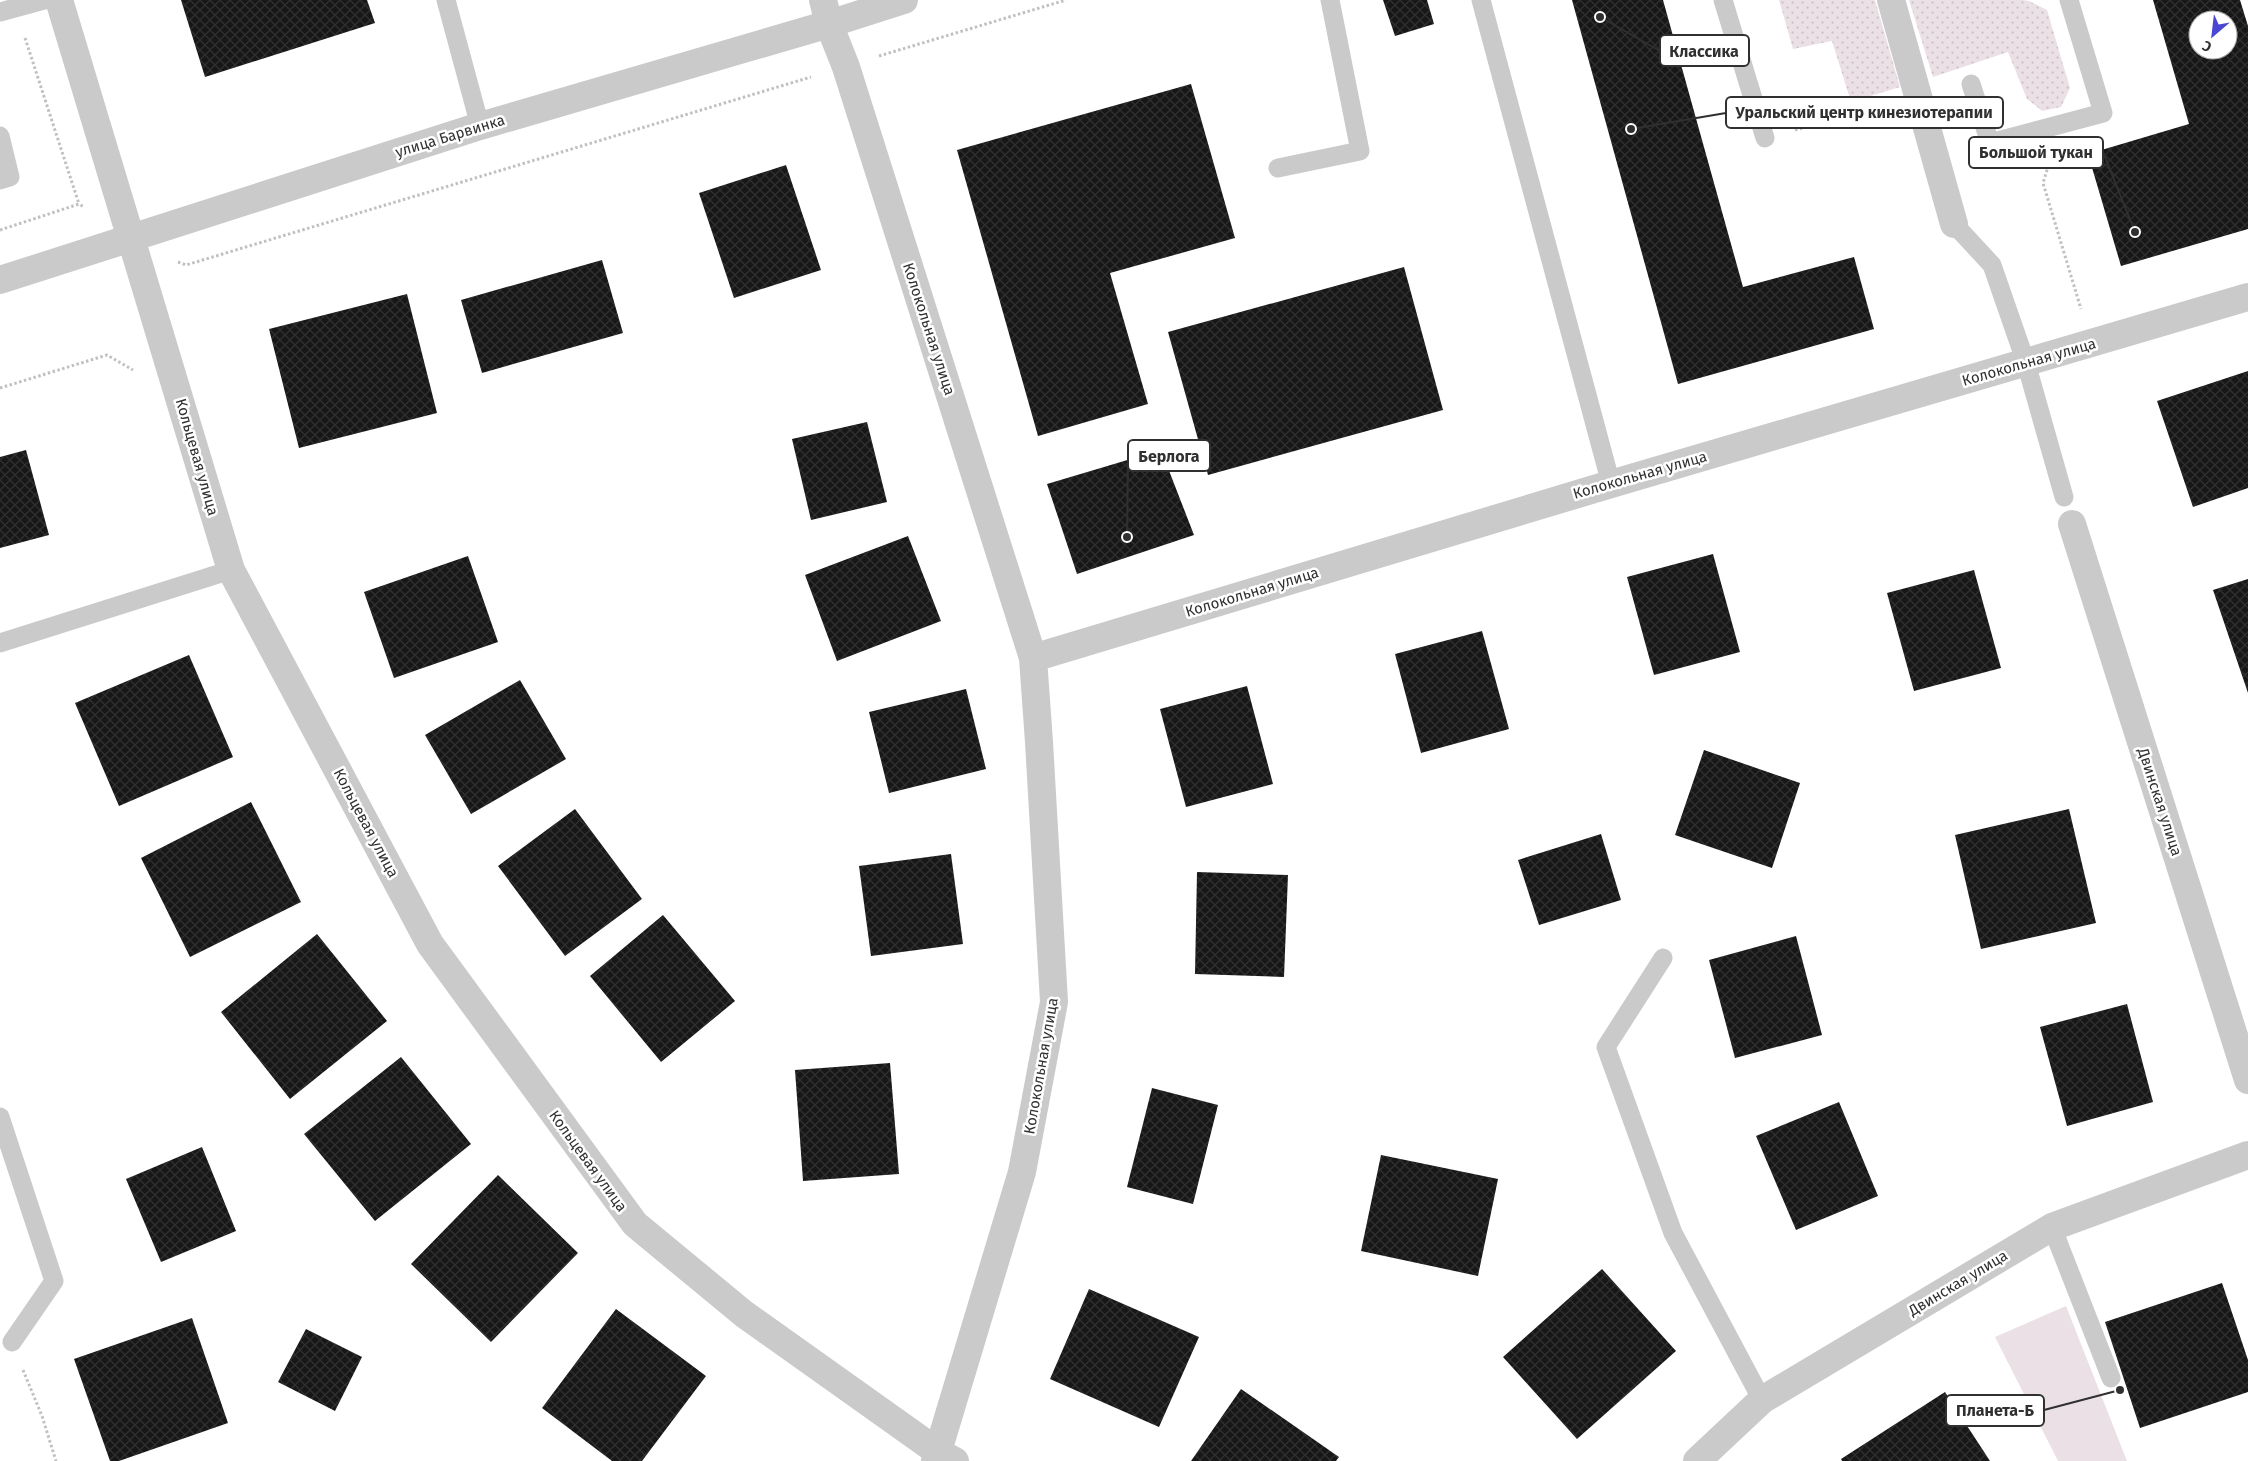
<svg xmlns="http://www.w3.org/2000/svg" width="2248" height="1461" font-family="'Fira Sans',sans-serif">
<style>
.grass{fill:url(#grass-dots)}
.green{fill:#ebe0e5}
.building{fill:url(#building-cross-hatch);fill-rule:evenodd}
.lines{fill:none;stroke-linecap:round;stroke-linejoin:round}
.path{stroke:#c0c0c0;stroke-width:3;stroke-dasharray:2.5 2.5;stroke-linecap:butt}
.lane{stroke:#cacaca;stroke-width:19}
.street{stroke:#cacaca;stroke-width:28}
.labels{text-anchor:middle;stroke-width:5;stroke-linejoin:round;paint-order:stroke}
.street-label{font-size:15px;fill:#303030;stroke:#fff}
.leader{fill:none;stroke:#303030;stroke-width:2}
.callout-dot{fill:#303030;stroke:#fff;stroke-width:2}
.callout{fill:#fff;stroke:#303030;stroke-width:2}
.callout-label{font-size:16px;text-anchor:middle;font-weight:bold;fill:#303030}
</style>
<defs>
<pattern id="grass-dots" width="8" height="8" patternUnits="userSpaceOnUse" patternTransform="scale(1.25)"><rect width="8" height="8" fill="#ebe0e5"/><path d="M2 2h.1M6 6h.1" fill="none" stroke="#cac0c5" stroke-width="1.8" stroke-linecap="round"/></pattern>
<pattern id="building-cross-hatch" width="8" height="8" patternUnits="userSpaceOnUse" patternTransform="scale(1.25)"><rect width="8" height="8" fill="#171717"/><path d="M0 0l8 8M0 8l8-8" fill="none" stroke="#303030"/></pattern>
</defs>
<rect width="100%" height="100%" fill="#fff"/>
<path class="grass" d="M1779 0H1875L1900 87 1851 102 1832 41 1793 49Z
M1909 0H2022L2029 1 2047 10 2070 88 2061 107 2042 111 2027 99 2008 52 1933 77Z"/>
<path class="green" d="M2066 1306 2127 1461H2058L1995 1337Z"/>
<path class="building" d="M181 0H367L375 23 205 77Z
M1383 0H1427L1434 24 1395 36Z
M1572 0H1663L1743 287 1854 257 1874 329 1678 384Z
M2153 0H2240L2248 26V229L2121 266 2088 154 2189 124ZM2198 20H2228V50H2198Z
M1191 84 1235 238 1110 273 1148 404 1038 436 957 150Z
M786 165 821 270 734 298 699 193Z
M602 260 623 333 482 373 461 300Z
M1404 267 1443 410 1208 475 1168 332Z
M407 294 437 413 299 448 269 329Z
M2248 371V488L2193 507 2157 401Z
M867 422 887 502 811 520 792 439Z
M26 450 49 535 0 548V457Z
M1161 450 1194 535 1077 574 1047 484Z
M908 536 941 621 837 661 805 575Z
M1713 554 1740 652 1654 675 1627 577Z
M468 556 498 642 394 678 364 592Z
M1974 570 2001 668 1914 691 1887 593Z
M2248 579V693L2213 590Z
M1482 631 1509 729 1421 753 1395 654Z
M189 655 233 757 119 806 75 703Z
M520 680 566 759 471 814 425 735Z
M1247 686 1273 784 1186 807 1160 709Z
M966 689 986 769 889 793 869 712Z
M1704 750 1800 783 1772 868 1675 835Z
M251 802 301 902 190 957 141 858Z
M575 809 642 899 565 956 498 866Z
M2069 809 2096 923 1981 949 1955 835Z
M1601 834 1621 900 1539 925 1518 860Z
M951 854 963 944 871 956 859 866Z
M1197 872 1288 875 1284 977 1195 974Z
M663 915 735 1001 661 1062 590 976Z
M317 934 387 1021 290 1099 221 1012Z
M1796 936 1822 1035 1735 1058 1709 960Z
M2127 1004 2153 1102 2067 1126 2040 1027Z
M401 1057 471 1144 375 1221 304 1134Z
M890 1063 899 1174 803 1181 795 1070Z
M1152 1088 1218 1105 1193 1204 1127 1187Z
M1839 1102 1878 1196 1796 1230 1756 1136Z
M202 1147 236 1231 161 1262 126 1179Z
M1381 1155 1498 1179 1478 1276 1361 1251Z
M498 1175 578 1253 491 1342 411 1264Z
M1602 1269 1676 1351 1577 1439 1503 1357Z
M2222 1283 2248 1360V1392L2140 1428 2105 1322Z
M1089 1289 1199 1337 1159 1427 1050 1379Z
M616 1309 706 1376 642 1461H612L542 1408Z
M192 1318 228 1423 119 1461H110L74 1359Z
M306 1329 362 1357 335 1411 278 1382Z
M1241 1389 1339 1457 1336 1461H1191Z
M1945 1392 1990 1461H1842L1841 1459Z"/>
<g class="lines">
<path class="path" d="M25 38 79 204
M879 56 1066 0
M1795 130 1885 106
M2050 160 2043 183 2081 309
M0 230 79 204 84 207
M178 262 186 265 811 77
M0 388 107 355 133 370
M23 1370 42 1416 56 1461"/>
<path class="lane" d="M446 0 480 126
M1481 0 1611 484
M1723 0 1765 138
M0 12 44 0
M1971 84 1990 143 2103 113 2069 0
M0 136 10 177 0 180
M1278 168 1360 151 1330 0
M1954 224 1992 265 2026 363 2064 497
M0 643 231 570
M1663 958 1606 1047 1673 1233 1762 1400
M0 1117 54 1281 12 1342
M2052 1227 2111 1378"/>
<path class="street" d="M59 0 231 570 430 944 635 1224 744 1314 938 1452 955 1461
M823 0 829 24 846 67 1033 658 1039 742 1054 1002 1022 1172 935 1461
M1891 0 1954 224
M0 280 480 126 829 24 904 0
M2072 524 2248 1080
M1033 658 1611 484 2248 297
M1697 1461 1762 1400 2052 1227 2248 1155"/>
</g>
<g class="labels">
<g class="street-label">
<text transform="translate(450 136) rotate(-17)" y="5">улица Барвинка</text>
<text transform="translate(929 329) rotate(72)" y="5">Колокольная улица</text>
<text transform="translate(2029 362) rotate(-16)" y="5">Колокольная улица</text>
<text transform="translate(197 457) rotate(74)" y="5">Кольцевая улица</text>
<text transform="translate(1640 475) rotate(-16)" y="5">Колокольная улица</text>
<text transform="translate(1252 592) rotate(-17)" y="5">Колокольная улица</text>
<text transform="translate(2160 802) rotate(72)" y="5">Двинская улица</text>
<text transform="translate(366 823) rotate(62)" y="5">Кольцевая улица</text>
<text transform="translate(1041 1066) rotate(-80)" y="5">Колокольная улица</text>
<text transform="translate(588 1161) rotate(54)" y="5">Кольцевая улица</text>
<text transform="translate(1958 1283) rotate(-31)" y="5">Двинская улица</text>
</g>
</g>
<path class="leader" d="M1600 17L1660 51M1631 129L1726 113M2135 232L2103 152M1127 537L1128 456M2120 1390L2044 1410"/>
<g class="callout-dot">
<circle cx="1600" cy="17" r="5"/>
<circle cx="1631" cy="129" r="5"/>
<circle cx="2135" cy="232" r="5"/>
<circle cx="1127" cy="537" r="5"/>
<circle cx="2120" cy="1390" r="5"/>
</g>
<g class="callout">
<rect x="1660" y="35" width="89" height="31" rx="5"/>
<rect x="1726" y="97" width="277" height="31" rx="5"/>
<rect x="1969" y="137" width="134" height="31" rx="5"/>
<rect x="1128" y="440" width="82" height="31" rx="5"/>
<rect x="1946" y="1395" width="98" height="31" rx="5"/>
</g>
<g class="callout-label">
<text x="1704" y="57">Классика</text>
<text x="1864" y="118">Уральский центр кинезиотерапии</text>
<text x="2036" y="158">Большой тукан</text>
<text x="1169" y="462">Берлога</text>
<text x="1995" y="1416">Планета-Б</text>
</g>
<g transform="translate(2213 35) rotate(208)"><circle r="24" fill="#ffffff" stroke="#acacac"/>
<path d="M0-4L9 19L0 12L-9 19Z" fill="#4b47d2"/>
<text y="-8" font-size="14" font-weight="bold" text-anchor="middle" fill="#303030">С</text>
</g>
</svg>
